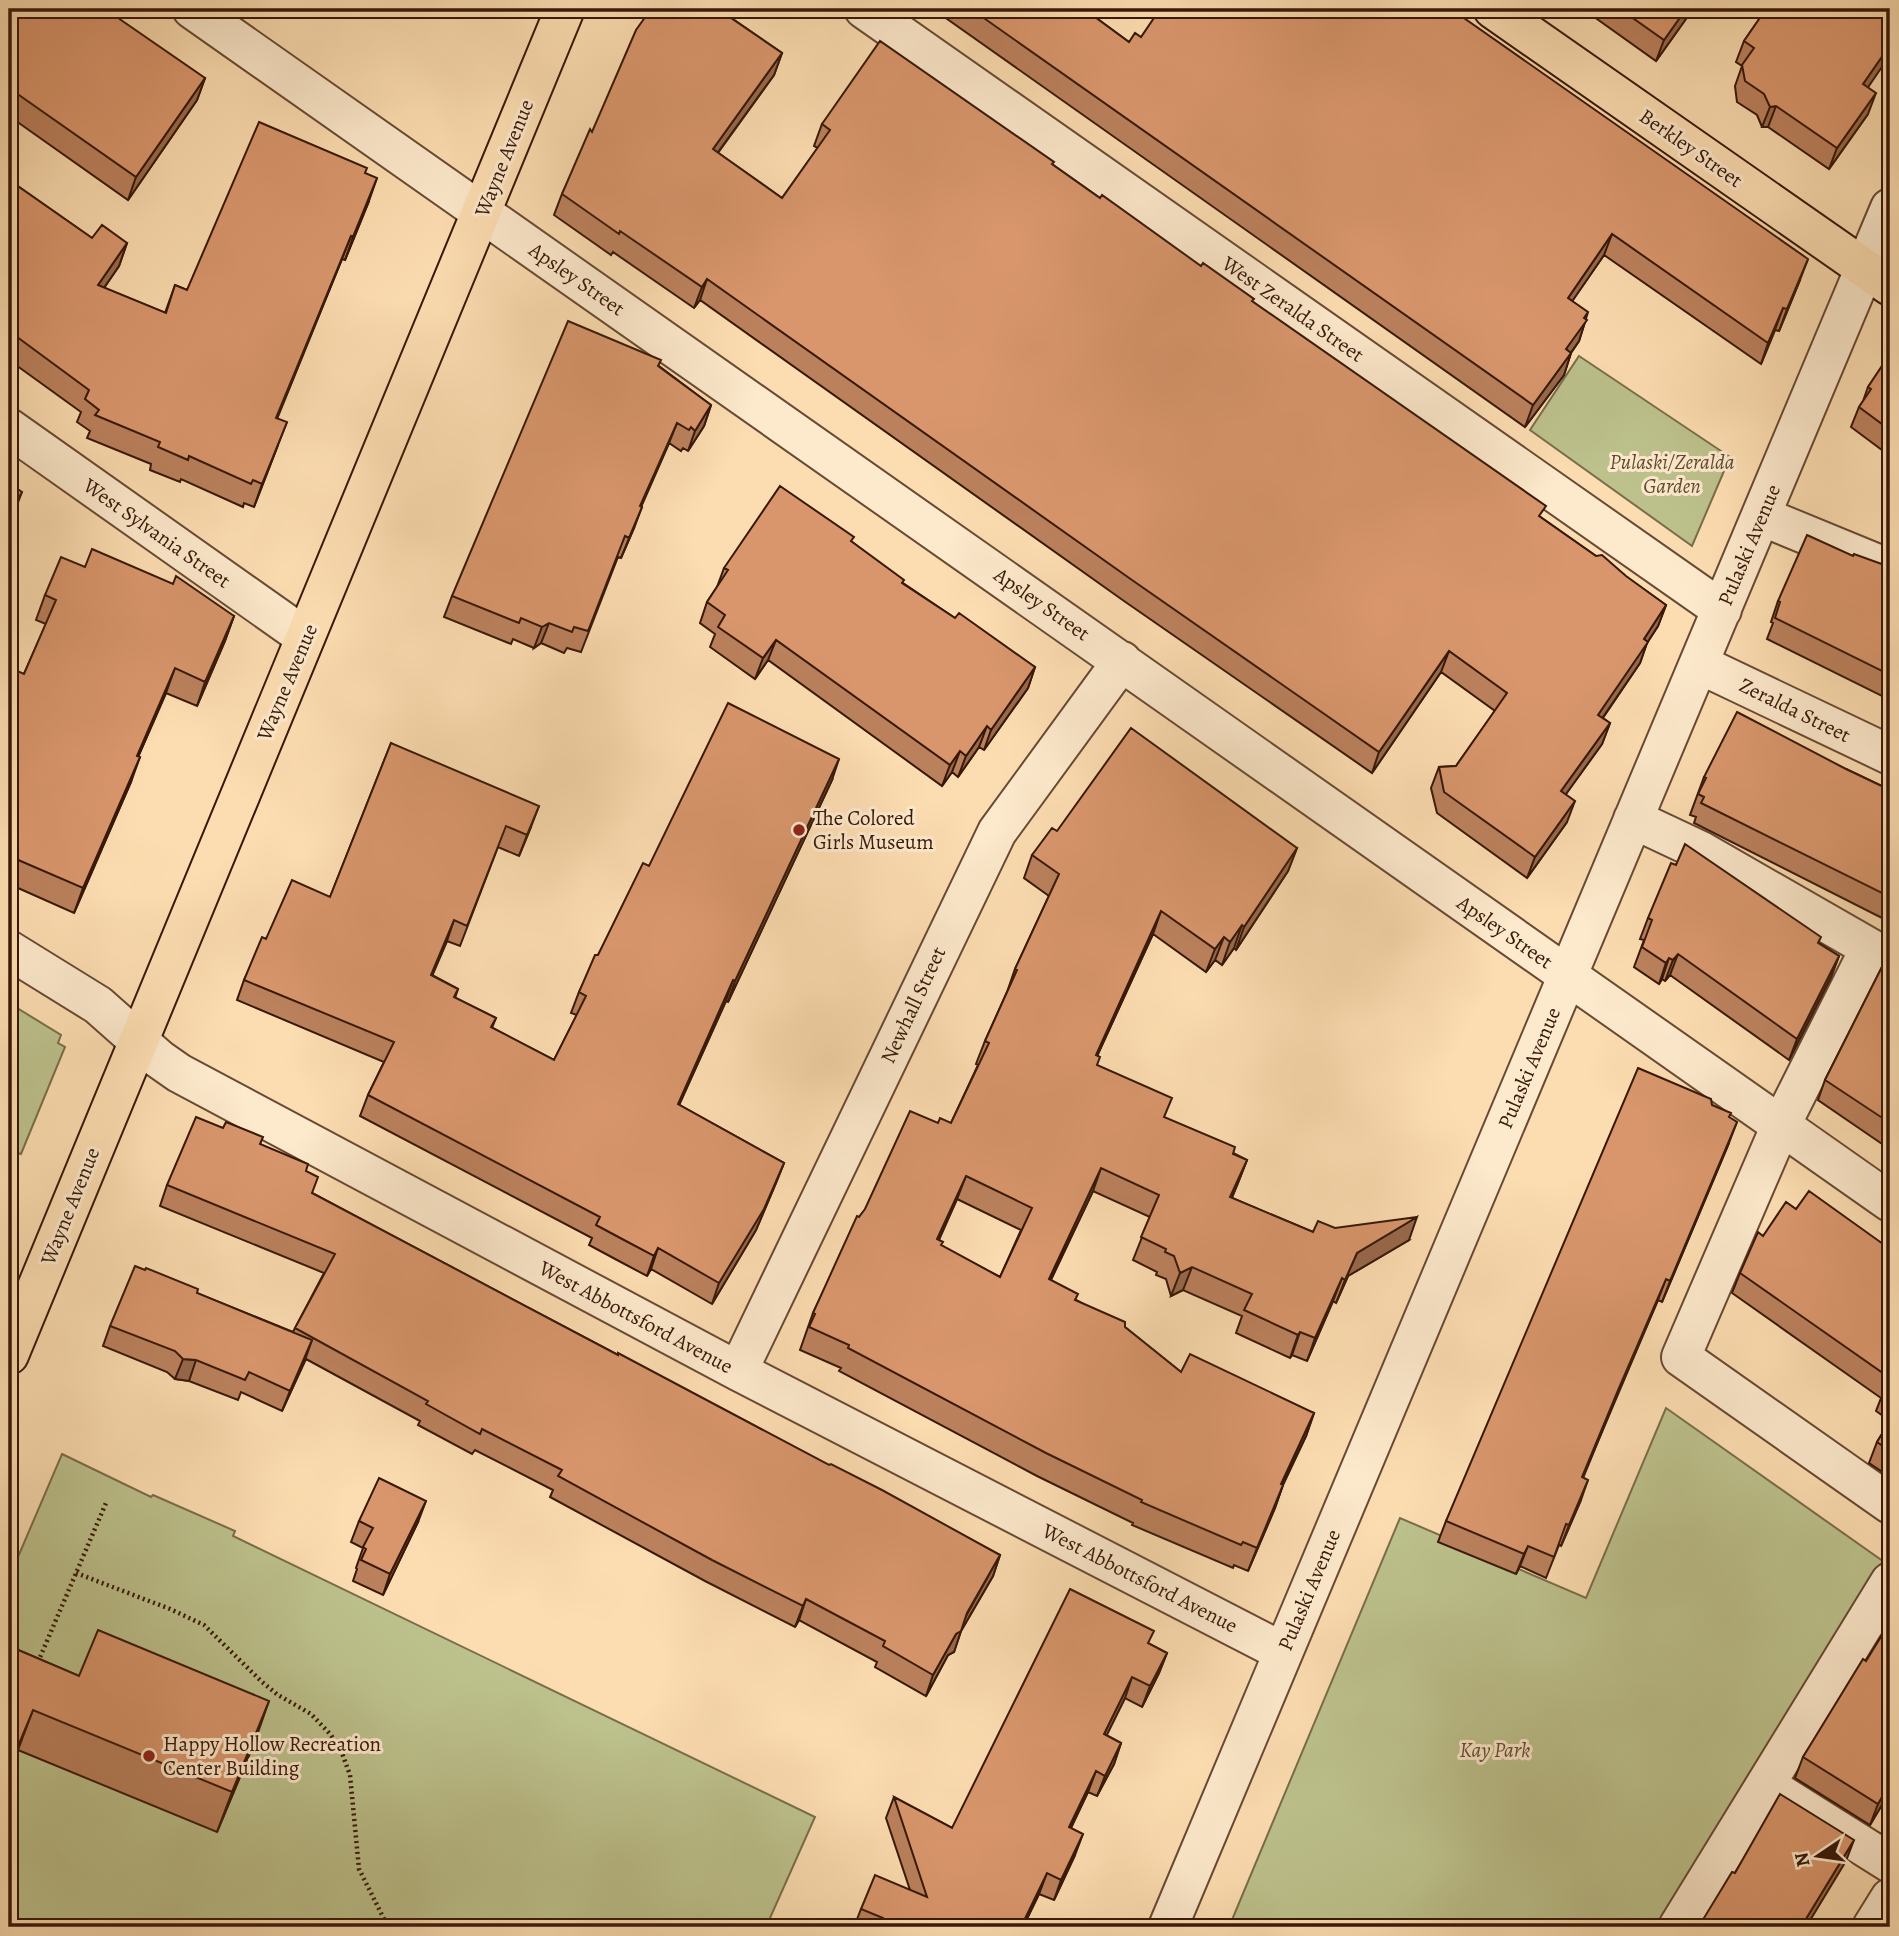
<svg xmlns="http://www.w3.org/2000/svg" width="1899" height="1936" font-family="Alegreya,serif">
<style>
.green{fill:#bdc28d;stroke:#7a6d4b;stroke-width:2}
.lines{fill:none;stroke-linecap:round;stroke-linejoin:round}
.minor-casing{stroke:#684933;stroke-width:42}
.major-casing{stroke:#371809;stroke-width:42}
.path{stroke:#371809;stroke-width:4.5;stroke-dasharray:2 3.5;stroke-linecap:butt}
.minor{stroke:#fde9cc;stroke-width:38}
.major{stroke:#fcddb1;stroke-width:38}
.wall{fill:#bb815d;stroke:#371809;stroke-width:2;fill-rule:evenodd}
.shaded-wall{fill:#98694c;stroke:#371809;stroke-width:2}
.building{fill:#d9966c;stroke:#371809;stroke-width:2;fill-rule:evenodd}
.poi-dot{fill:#8f2418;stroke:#fde9cc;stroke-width:2.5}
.labels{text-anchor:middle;stroke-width:6;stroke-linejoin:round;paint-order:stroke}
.street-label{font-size:21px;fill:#371809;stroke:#fde9cc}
.park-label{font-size:21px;font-style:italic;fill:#5f4b31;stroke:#fde9cc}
.poi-label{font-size:21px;fill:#371809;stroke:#fde9cc;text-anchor:start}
</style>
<rect width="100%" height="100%" fill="#fcddb1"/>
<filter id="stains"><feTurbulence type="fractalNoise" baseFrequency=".00286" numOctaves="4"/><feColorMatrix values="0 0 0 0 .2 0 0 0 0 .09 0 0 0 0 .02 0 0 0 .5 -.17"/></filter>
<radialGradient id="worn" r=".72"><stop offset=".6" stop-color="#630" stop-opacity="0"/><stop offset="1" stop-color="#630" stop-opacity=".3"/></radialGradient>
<path class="green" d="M1579 356 1730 457 1692 546 1530 430Z
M9 1003 61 1035 58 1043 65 1047 21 1154 14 1152 9 1165Z
M1666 1408 1887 1564 1660 1927H1229L1400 1518 1586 1598Z
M62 1454 151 1497 153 1495 235 1531 233 1536 815 1817 766 1927H9V1578Z"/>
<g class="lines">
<g class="minor-casing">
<path id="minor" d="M192 9 1890 1202
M864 9 1722 610
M9 428 305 637
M1761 516 1890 569
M1699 664 1890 755
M1633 819 1701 851 1870 948 1781 1125 1681 1357 1890 1504
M9 950 98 1005 159 1059 179 1073 738 1371 1283 1652
M738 1371 997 832 1122 661
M1766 1785 1890 1863
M1168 1927 1890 208
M1678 1927 1890 1582
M1872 1927 1890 1898"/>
</g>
<g class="major-casing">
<path id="major" d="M1493 9 1890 286
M9 1355 565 9"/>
</g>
<path class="path" d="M76 1573 170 1609 204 1625 261 1681 278 1695 311 1714 331 1735 342 1753 350 1775 359 1869 388 1927
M38 1662 106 1503"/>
<use href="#minor" class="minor"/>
<use href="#major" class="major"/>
</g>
<path class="wall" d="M9 9 205 78 197 100 128 200 9 116Z
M933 9H1084L1129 42 1141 37 1800 280 1779 331 1775 330 1761 364 1604 255 1572 301 1586 319 1579 341 1571 353 1564 375 1525 427Z
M1583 9H1693L1656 61Z
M1760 9H1890L1868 87V114L1829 169 1768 127H1762L1757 115 1737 102 1735 86 1742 66 1736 62 1744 41 1764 12Z
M733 19 782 53 774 75 718 153 782 198 818 148 814 146 822 124 1053 165 1100 198 1253 302 1542 518 1666 605 1658 626 1647 643 1640 663 1603 718 1610 723 1602 744 1566 794 1567 822 1527 878 1437 813 1431 788 1439 767 1456 766 1495 711 1441 672 1372 773 1124 601 700 300 694 308 613 252 611 255 554 215 562 194 592 132Z
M365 173 369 201 345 260 342 259 277 418 278 445 254 507 244 503 243 507 181 479 180 482 150 470 151 464 87 438 90 431 77 422 81 412 9 360V180L92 238 127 243 119 266 104 288 165 313 175 285 187 290Z
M1890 354V456L1851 427 1859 407 1863 401 1868 387Z
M659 366 711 405 704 426 688 451 683 448 681 451 669 443 641 507 634 528 621 558 618 557 581 652 567 648 564 653 541 643 534 648 513 639 511 644 444 617 452 596Z
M852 542 903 583 955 618 1035 667 1028 688 984 750 979 747 958 777 952 772 942 786 768 660 755 679 710 647 715 634 700 623 707 602 717 587 724 568Z
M1853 556 1890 567V700L1767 639 1773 623 1771 622 1778 601Z
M85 567 234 616 225 641 197 706 166 693 138 757 131 782 74 913 9 884V684L24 674 46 624 36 620 45 595Z
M391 743 531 827 519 856 498 847 460 946 447 941 432 975 458 989 455 998 496 1018 492 1028 554 1060 577 1015 571 1013 579 992 598 955 649 866 832 780 728 1002 726 1001 679 1105 784 1163 776 1183 756 1230 712 1304 651 1269 647 1276 617 1260 589 1245 592 1238 360 1116 368 1095 384 1062 237 1000 244 980 266 939 330 897Z
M1846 769 1890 790V922L1694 823 1696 817 1690 815 1704 777Z
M1057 831 1297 848 1288 871 1236 950 1234 948 1222 965 1215 960 1206 972 1153 934 1097 1056V1065L1165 1118 1247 1160 1232 1198 1313 1232 1335 1228 1409 1240 1348 1276 1336 1303 1333 1301 1307 1361 1292 1355 1290 1358 1236 1333 1242 1316 1183 1290 1171 1296 1166 1279 1156 1275 1157 1272 1133 1260 1150 1217 1093 1191 1051 1280 1076 1300 1125 1327 1181 1372 1314 1413 1306 1436 1283 1485 1275 1508 1248 1571 1234 1565 1233 1568 1132 1525 1133 1523 1037 1476 839 1371 841 1368 800 1350 813 1313 859 1217 938 1123H951L978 1065 976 1064 985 1041 1007 992 1015 969 1049 896 1024 878 1032 855ZM957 1199 1021 1230 1000 1277 941 1246 939 1240Z
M1648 918 1819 943 1839 956 1831 977 1789 1060 1670 975 1665 981 1662 979 1659 984 1634 967 1644 940 1640 939Z
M1890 951V1143L1888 1148 1818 1100 1825 1080Z
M1712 1105 1729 1117V1143L1662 1302 1658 1300 1611 1409 1583 1478 1581 1500 1561 1546 1559 1545 1546 1578 1520 1566 1516 1574 1438 1542 1446 1521Z
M223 1128 260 1144 306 1171 312 1193 618 1355 1000 1555 993 1576 961 1631 954 1652 948 1655 926 1696 875 1667 877 1662 799 1620 795 1627 705 1581 550 1497 553 1490 475 1450 472 1454 418 1425 420 1421 306 1359 282 1411 241 1392 238 1400 189 1381 175 1379 167 1372 103 1346 110 1326 197 1293 293 1332 324 1273 160 1206 167 1185Z
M1796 1209 1890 1249V1477L1869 1463 1877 1442 1890 1421 1876 1411 1881 1398 1732 1293 1740 1273 1763 1236Z
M359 1521 418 1522 383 1595 353 1581 357 1569 356 1568 363 1548 351 1542Z
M1890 1622V1795L1885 1804 1883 1803 1870 1825 1795 1778 1803 1757 1866 1661Z
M1149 1644 1167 1653 1159 1673 1142 1707 1125 1698 1106 1735 1121 1743 1114 1764 1097 1796 1088 1792 1071 1828 1075 1855 1054 1900 1039 1894 1023 1927H854L861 1909 910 1890 886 1818 894 1797 952 1828Z
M9 1646 79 1676 255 1741 217 1832 18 1750Z"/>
<path class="shaded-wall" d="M1686 9H1693L1656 61 1664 40Z
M1890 45V55L1856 105 1863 84Z
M782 53 774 75 705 170 713 149Z
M205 78 197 100 128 200 136 177Z
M1876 93 1868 114 1829 169 1837 148Z
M1776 106 1768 127H1762L1770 107Z
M377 178 369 201 345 260 353 237Z
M1612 234 1604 255 1560 319 1568 298Z
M351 236 342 259 268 441 276 418Z
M127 243 119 266 90 308 98 285Z
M1808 259 1800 280 1779 331 1787 309Z
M707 279 700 300 694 308 702 287Z
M1783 308 1775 330 1761 364 1768 343Z
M1588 312 1579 341 1558 371 1566 349Z
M1571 353 1564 375 1525 427 1533 405Z
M711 405 704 426 688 451 695 431Z
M287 422 278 445 254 507 262 484Z
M677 423 669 443 632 527 640 506Z
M22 492 14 513 9 522V514Z
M642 507 634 528 621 558 629 538Z
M1666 605 1658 626 1647 643 1640 663 1590 736 1598 715 1644 639Z
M234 616 225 641 197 706 205 682Z
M549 623 541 643 534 648 542 627Z
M776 640 768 660 755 679 763 658Z
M1449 651 1441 672 1372 773 1379 752Z
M1035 667 1028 688 984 750 991 730Z
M175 668 166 693 128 780 137 756Z
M1610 723 1602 744 1553 812 1561 791Z
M987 726 979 747 958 777 966 756Z
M960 751 952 772 942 786 950 765Z
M140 757 131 782 74 913 83 888Z
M839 759 832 780 728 1002 735 981Z
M1575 801 1567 822 1527 878 1535 857Z
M539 806 531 827 519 856 527 835Z
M1297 848 1288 871 1236 950 1244 927Z
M1161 911 1153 934 1087 1078 1096 1055Z
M454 920 447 941 424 995 431 975Z
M1242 925 1234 948 1222 965 1230 942Z
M1224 937 1215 960 1206 972 1215 949Z
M1678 954 1670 975 1665 981 1673 960Z
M1839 956 1831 977 1789 1060 1797 1039Z
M1669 958 1662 979 1659 984 1666 963Z
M733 980 726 1001 670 1125 678 1104Z
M1737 1122 1729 1143 1662 1302 1670 1281Z
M1247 1160 1238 1183 1222 1220 1230 1197Z
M784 1163 776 1183 756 1230 712 1304 719 1283Z
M1101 1168 1093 1191 1040 1302 1049 1279Z
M966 1176 957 1199 928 1262 937 1239Z
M1417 1217 1409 1240 1348 1276 1336 1303 1345 1280 1357 1253Z
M658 1248 651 1269 647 1276 654 1256Z
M1192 1267 1183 1290 1171 1296 1180 1273Z
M1342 1278 1333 1301 1307 1361 1315 1338Z
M1666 1279 1658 1300 1574 1498 1619 1388Z
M1300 1332 1292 1355 1290 1358 1298 1335Z
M312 1340 305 1360 282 1411 290 1391Z
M183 1359 196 1360 189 1381 175 1379Z
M1314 1413 1306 1436 1272 1507 1281 1484Z
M1588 1480 1581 1500 1561 1546 1569 1525Z
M1283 1485 1275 1508 1248 1571 1257 1548Z
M426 1501 418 1522 383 1595 390 1574Z
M1528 1546 1520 1566 1516 1574 1524 1554Z
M1000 1555 993 1576 961 1631 954 1652 948 1655 926 1696 933 1675Z
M806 1599 799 1620 795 1627 803 1606Z
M1167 1653 1159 1673 1142 1707 1150 1686Z
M1132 1677 1125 1698 1097 1755 1104 1734Z
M269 1701 255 1741 217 1832 232 1792Z
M33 1710 18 1750 9 1773V1768Z
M1121 1743 1114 1764 1097 1796 1105 1776Z
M1096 1771 1088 1792 1061 1848 1069 1827Z
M1890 1783 1883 1803 1870 1825 1878 1804Z
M1083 1834 1075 1855 1054 1900 1061 1880Z
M1854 1840 1846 1861 1806 1927H1801Z
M1047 1873 1039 1894 1023 1927H1021Z"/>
<path class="building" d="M9 9H105L205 78 136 177 9 88Z
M651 9H733L736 11 731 18 782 53 713 149 782 198 830 130 822 124 880 41 1054 162 1052 164 1100 198 1102 195 1201 266 1203 263 1254 299 1252 301 1546 506 1539 516 1596 556 1602 555 1626 576 1666 605 1644 639 1648 642 1598 715 1610 723 1561 791 1575 801 1535 857 1444 792 1439 767 1456 766 1507 693 1449 651 1379 752 1132 580 707 279 702 287 620 231 619 234 562 194 590 129 592 132 636 30Z
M971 9H1084L1129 42 1135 33 1141 37 1160 9H1451L1808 259 1787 309 1783 308 1768 343 1612 234 1568 298 1588 312 1584 318 1587 320 1566 349 1571 353 1533 405Z
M1620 9H1686L1664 40Z
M1766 9H1890V45L1863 84 1876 93 1837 148 1776 106 1770 107 1764 94 1745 81 1742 65 1754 48 1744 41Z
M259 122 367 168 365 173 377 178 353 237 351 236 276 418 287 422 262 484 253 480 251 484 189 456 188 460 158 447 160 442 95 415 99 410 85 399 89 390 9 331V180L92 238 102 225 127 243 98 285 166 313 175 285 187 290Z
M568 321 661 360 658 366 711 405 695 431 691 427 689 430 677 423 640 506 642 507 629 538 625 536 588 631 574 627 572 632 549 623 542 627 521 618 519 623 452 596Z
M1890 354V430L1859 407 1871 389 1868 387Z
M9 483 22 492 9 514Z
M780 486 854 537 851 541 904 580 902 583 955 618 959 613 1035 667 991 730 987 726 966 756 960 751 950 765 776 640 763 658 718 627 725 615 707 602 728 570 724 568Z
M1807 535 1853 556 1854 554 1890 567V675L1775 618 1780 602 1778 601Z
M92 549 173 584 176 576 234 616 205 682 175 668 137 756 140 757 83 888 9 856V684L15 670 24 674 56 600 45 595 61 557 85 567Z
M728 703 839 759 735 981 733 980 678 1104 784 1163 764 1209 719 1283 658 1248 654 1256 624 1240 596 1225 600 1217 368 1095 394 1042 244 980 262 937 266 939 292 880 330 897 391 743 539 806 527 835 506 826 467 926 454 920 431 975 458 989 454 997 496 1018 491 1027 554 1060 586 996 579 992 595 955H598L643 863 649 866Z
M1737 712 1846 769 1890 790V897L1701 803 1704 797 1698 794 1706 778 1704 777Z
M1131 728 1297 848 1244 927 1242 925 1230 942 1224 937 1215 949 1161 911 1096 1055 1100 1057 1097 1065 1172 1098 1164 1117 1235 1147 1233 1154 1247 1160 1230 1197 1313 1232 1318 1221 1335 1228 1417 1217 1357 1253 1345 1280 1342 1278 1315 1338 1300 1332 1298 1335 1244 1310 1252 1294 1192 1267 1180 1273 1174 1256 1165 1252 1166 1249 1141 1237 1159 1195 1101 1168 1049 1279 1078 1294 1075 1300 1125 1322V1327L1181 1372 1190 1354 1314 1413 1281 1484 1283 1485 1257 1548 1243 1542 1241 1545 1141 1502 1142 1500 1046 1453 848 1348 849 1345 809 1327 815 1314 813 1313 857 1216 859 1217 865 1209 910 1111 938 1123 940 1118 951 1123 989 1043 985 1041 1017 970 1015 969 1059 874 1032 855 1052 828 1057 831ZM966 1176 1032 1208 1000 1277 941 1245 943 1242 937 1239Z
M1685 844 1821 937 1818 943 1839 956 1797 1039 1678 954 1673 960 1669 958 1666 963 1642 947 1652 920 1648 918 1671 863 1676 865Z
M1890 951V1123L1825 1080Z
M1638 1068 1711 1099 1712 1105 1731 1113 1729 1117 1737 1122 1670 1281 1666 1279 1619 1388 1582 1477 1588 1480 1569 1525 1566 1524 1554 1557 1528 1546 1524 1554 1446 1521Z
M196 1117 223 1128 226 1122 263 1137 260 1144 308 1164 306 1171 318 1177 312 1193 618 1355V1353L829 1465 831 1464 882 1490 1000 1555 967 1613 961 1631 956 1634 933 1675 883 1646 885 1641 806 1599 803 1606 712 1560 558 1476 562 1470 482 1429 480 1434 426 1404 428 1401 295 1328 335 1254 167 1185Z
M1809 1191 1890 1249V1378L1740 1273 1758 1232 1763 1236 1786 1202 1796 1209Z
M135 1266 145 1270 146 1268 198 1289 197 1293 312 1340 290 1391 249 1372 245 1380 196 1360 183 1359 175 1351 110 1326Z
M1890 1380V1395L1884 1390Z
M1890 1421V1451L1877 1442Z
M379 1478 426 1501 390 1574 361 1560 366 1549 363 1547 373 1528 359 1521Z
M1070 1589 1154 1631 1148 1643 1167 1653 1150 1686 1132 1677 1104 1734 1121 1743 1105 1776 1096 1771 1069 1827 1083 1834 1061 1880 1047 1873 1021 1927H879L883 1918 861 1909 875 1875 927 1897 894 1797 952 1828Z
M1890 1622V1783L1878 1804 1803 1757 1863 1659 1866 1661Z
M98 1630 269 1701 232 1792 33 1710 9 1768V1646L79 1676Z
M1780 1794 1854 1840 1801 1927H1689L1697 1925 1704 1918 1732 1872 1735 1873Z"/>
<g class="poi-dot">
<circle cx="799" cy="830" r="7"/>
<circle cx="149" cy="1756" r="7"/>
</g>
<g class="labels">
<g class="street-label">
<text transform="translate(1691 148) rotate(35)" y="7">Berkley Street</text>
<text transform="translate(504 158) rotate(-68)" y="7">Wayne Avenue</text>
<text transform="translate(577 279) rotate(35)" y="7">Apsley Street</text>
<text transform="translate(1293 309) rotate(35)" y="7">West Zeralda Street</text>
<text transform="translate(157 533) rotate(35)" y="7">West Sylvania Street</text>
<text transform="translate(1749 545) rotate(-67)" y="7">Pulaski Avenue</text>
<text transform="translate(1042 604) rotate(35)" y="7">Apsley Street</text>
<text transform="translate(287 682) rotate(-67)" y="7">Wayne Avenue</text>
<text transform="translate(1795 710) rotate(26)" y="7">Zeralda Street</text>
<text transform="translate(1505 932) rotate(35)" y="7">Apsley Street</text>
<text transform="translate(913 1005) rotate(-65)" y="7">Newhall Street</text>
<text transform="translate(1529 1068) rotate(-67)" y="7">Pulaski Avenue</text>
<text transform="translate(70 1206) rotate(-68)" y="7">Wayne Avenue</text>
<text transform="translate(636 1317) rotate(28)" y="7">West Abbottsford Avenue</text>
<text transform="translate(1140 1578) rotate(27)" y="7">West Abbottsford Avenue</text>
<text transform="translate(1309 1590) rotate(-67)" y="7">Pulaski Avenue</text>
</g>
<g class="park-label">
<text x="1672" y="469">Pulaski/Zeralda<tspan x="1672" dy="24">Garden</tspan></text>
<text x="1495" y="1757">Kay Park</text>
</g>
<g class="poi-label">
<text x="813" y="825">The Colored<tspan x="813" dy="24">Girls Museum</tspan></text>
<text x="163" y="1751">Happy Hollow Recreation<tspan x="163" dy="24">Center Building</tspan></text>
</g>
</g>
<rect width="1899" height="1936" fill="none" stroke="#fcddb1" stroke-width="35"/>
<rect x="10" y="10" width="1878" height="1915" fill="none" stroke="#371809" stroke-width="3.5"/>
<rect x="18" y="18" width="1864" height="1901" fill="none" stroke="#371809" stroke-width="2"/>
<g transform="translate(1818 1856) rotate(257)" stroke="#fde9cc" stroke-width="5" paint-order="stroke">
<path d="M0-5L12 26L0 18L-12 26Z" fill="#371809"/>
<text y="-10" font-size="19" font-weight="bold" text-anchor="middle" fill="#371809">N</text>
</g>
<rect width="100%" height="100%" filter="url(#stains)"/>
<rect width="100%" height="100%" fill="url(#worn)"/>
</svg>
